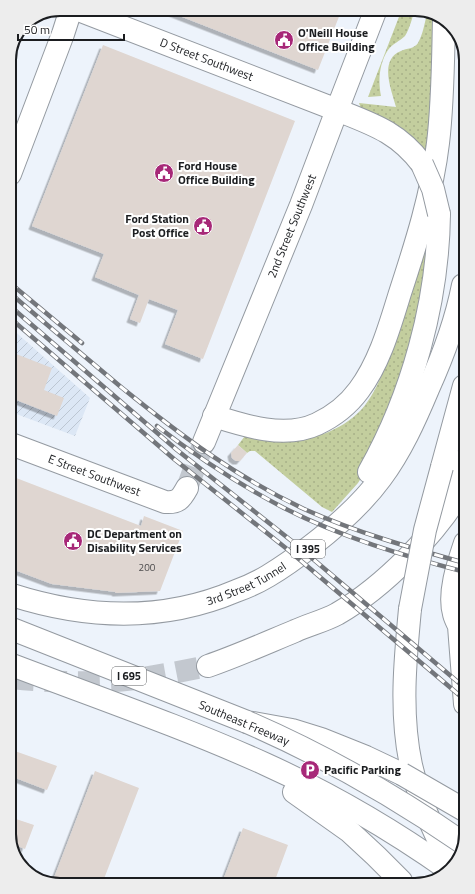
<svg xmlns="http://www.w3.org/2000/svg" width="475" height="894" font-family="'Titillium Web',sans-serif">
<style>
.industrial{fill:url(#industrial-furrows)}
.grass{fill:url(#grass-dots)}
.building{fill:#dfd6d1;filter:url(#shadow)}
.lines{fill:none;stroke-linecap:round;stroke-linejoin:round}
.secondary-tunnel{stroke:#c3c8cf;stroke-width:22;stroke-dasharray:22 11;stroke-linecap:butt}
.highway-tunnel{stroke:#c3c8cf;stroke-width:22;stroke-dasharray:22 11;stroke-linecap:butt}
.secondary-casing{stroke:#949aa1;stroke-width:24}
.primary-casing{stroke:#949aa1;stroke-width:24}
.highway-casing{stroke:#949aa1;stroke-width:24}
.secondary{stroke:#fff;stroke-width:22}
.primary{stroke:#fff;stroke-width:22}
.highway{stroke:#fff;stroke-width:22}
.rail-casing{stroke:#73767b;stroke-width:4.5}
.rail{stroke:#fff;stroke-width:3;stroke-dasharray:9;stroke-linecap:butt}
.highway-bridge-casing{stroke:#949aa1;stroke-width:24;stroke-linecap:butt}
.highway-bridge{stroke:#fff;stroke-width:22}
.labels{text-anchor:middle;stroke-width:4;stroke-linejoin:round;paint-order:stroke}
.number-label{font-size:10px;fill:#4c4b4c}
.shield{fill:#fff;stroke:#5f6163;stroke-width:1}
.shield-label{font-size:11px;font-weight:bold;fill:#1b1d20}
.poi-label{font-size:12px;font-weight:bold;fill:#1b1d20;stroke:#fff;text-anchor:start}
.street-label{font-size:12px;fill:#1b1d20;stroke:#fff}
.rim{fill:none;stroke:#1b1d20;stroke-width:2}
</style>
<defs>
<pattern id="industrial-furrows" width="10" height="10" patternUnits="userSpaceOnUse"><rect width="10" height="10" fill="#dce7f5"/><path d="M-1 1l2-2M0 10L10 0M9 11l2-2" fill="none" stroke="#bcc6d2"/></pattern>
<pattern id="grass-dots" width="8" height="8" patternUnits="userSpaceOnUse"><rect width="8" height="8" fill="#c3ce9e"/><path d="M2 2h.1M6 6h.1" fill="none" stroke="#a7b088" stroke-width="1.8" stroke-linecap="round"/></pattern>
<filter id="shadow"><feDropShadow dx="-3.5" dy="3.5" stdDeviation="0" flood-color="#0004"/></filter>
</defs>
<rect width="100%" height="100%" fill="#edf3fb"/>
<path class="industrial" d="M10 327 90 398 75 436 11 412Z"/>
<path class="grass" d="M402 9H415C412 18 410 28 405 36 400 41 392 44 388 50 379 64 378 81 381 96L368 97Z
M427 13 439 17 430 157 361 109 359 103 396 107C392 91 378 60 401 51 407 48 414 49 418 43 423 34 425 22 427 13Z
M428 238 422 306 376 454 358 483 332 512 322 507 255 451H250L247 453 238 445 245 436C253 438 261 441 269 441 301 444 338 434 361 410 371 399 378 384 384 370 402 328 414 282 428 238Z"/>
<path class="building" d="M162 9H342L318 70Z
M103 45 295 121 203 359 165 344 178 310 149 299 140 323 130 319 139 295 95 277 104 254 32 226Z
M11 352 52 368 44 390 64 398 57 416 11 398Z
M238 445 247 453 240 461H236L232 458 231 453Z
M11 476 141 526 144 516 183 531 160 591 115 593 116 592 52 584 12 569Z
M12 750 57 766 47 790 13 777Z
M95 771 139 788 102 884 57 885 52 883Z
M13 818 34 825 25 849 13 844Z
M243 828 288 845 274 883H222Z"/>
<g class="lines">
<path class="secondary-tunnel" d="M187 488 204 442"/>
<path class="highway-tunnel" d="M12 678C41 681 69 683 98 682 135 681 172 673 208 666"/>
<g class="secondary-casing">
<g id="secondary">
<path id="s1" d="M76 9 337 110 301 205 204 442"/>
<path d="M10 174 63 34 71 9"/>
<path id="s2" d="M11 444 165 502C178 503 181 499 187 488"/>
</g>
</g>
<g class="primary-casing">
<path id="primary" d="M337 110 376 9"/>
</g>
<g class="highway-casing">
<g id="highway">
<path d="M337 110C372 124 398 132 422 164"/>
<path d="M214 416C245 426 285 439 317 424 334 416 348 405 359 390 380 362 390 325 400 293 416 244 432 194 438 143 443 102 443 60 444 19"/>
<path d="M442 467 464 386"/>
<path d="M369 472C412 396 438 302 439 214"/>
<path d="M441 498 464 460"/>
<path d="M465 543C458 564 448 593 454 614 455 618 457 622 459 626L465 704"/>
<path id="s3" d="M12 595C87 619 163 622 236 591 247 587 258 582 268 576 283 567 297 557 311 546 337 526 362 504 381 478 401 451 415 420 428 389 443 356 456 321 463 285"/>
<path d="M410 609C405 661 400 714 411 765 419 800 435 835 452 867"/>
<path d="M12 629 247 722 292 730 321 739 366 757 402 774"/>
<path d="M12 665C96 697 183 727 265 764 329 793 391 829 449 870"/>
<path d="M208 666C237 656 266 643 295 631 308 625 324 621 337 614 384 587 437 533 464 486"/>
<path d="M294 792 349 831 376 856 401 881"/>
</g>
</g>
<use href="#secondary" class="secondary"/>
<use href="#primary" class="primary"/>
<use href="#highway" class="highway"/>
<g class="rail-casing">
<path id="rail" d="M10 283 82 343
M10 293C47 325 84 356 121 387 179 434 236 477 304 509 355 532 411 548 465 563
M10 306 177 450 293 542 465 688
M10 318 174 459 287 549 465 700
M157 426C197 457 240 485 284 508 341 537 404 556 465 572"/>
</g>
<use href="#rail" class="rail"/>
<g class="highway-bridge-casing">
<path id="highway-bridge" d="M422 164 433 189 439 214
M410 609 425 530 442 467
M247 722C323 755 395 796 463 843
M402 774 466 811"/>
</g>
<use href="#highway-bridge" class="highway-bridge"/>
</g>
<defs>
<g id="civic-disc" transform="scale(1)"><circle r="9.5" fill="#a72878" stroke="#fff"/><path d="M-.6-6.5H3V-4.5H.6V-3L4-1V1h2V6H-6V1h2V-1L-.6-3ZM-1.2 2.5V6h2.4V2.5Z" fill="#fff"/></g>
<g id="parking-disc" transform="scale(1)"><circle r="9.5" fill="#a72878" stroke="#fff"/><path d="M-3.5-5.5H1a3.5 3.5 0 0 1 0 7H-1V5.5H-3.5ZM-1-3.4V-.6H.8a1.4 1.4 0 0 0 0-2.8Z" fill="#fff"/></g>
</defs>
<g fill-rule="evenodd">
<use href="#civic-disc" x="284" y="40"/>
<use href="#civic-disc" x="164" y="173"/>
<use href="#civic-disc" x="203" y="226"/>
<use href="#civic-disc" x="73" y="541"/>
<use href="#parking-disc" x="310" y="770"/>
</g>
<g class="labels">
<g class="number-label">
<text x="147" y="571">200</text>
</g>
<g class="shield">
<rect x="291" y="540" width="34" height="18" rx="3"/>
<rect x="112" y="667" width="34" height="18" rx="3"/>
</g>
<g class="shield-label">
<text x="308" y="553">I 395</text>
<text x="129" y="680">I 695</text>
</g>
<g class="poi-label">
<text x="298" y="37">O'Neill House<tspan x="298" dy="14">Office Building</tspan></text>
<text x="178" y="170">Ford House<tspan x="178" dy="14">Office Building</tspan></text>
<text x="189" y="223" text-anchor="end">Ford Station<tspan x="189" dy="14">Post Office</tspan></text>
<text x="87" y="538">DC Department on<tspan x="87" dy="14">Disability Services</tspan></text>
<text x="324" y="774">Pacific Parking</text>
</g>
<g class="street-label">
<text dy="4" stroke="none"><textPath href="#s1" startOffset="140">D Street Southwest</textPath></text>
<text transform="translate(292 226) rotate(-68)" y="4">2nd Street Southwest</text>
<text dy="4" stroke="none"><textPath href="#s2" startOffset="89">E Street Southwest</textPath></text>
<text dy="4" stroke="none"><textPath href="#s3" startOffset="241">3rd Street Tunnel</textPath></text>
<text transform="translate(244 723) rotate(23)" y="4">Southeast Freeway</text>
</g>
</g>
<path d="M0 0H475V894H0ZM60 16H415A44 44 0 0 1 459 60V834A44 44 0 0 1 415 878H60A44 44 0 0 1 16 834V60A44 44 0 0 1 60 16Z" fill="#ededed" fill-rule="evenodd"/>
<path class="rim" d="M60 16H415A44 44 0 0 1 459 60V834A44 44 0 0 1 415 878H60A44 44 0 0 1 16 834V60A44 44 0 0 1 60 16Z"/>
<path d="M18 34v6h106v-6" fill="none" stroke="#1b1d20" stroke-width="2"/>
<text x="24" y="34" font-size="12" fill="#1b1d20" stroke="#ffffff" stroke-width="3" paint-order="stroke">50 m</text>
</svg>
